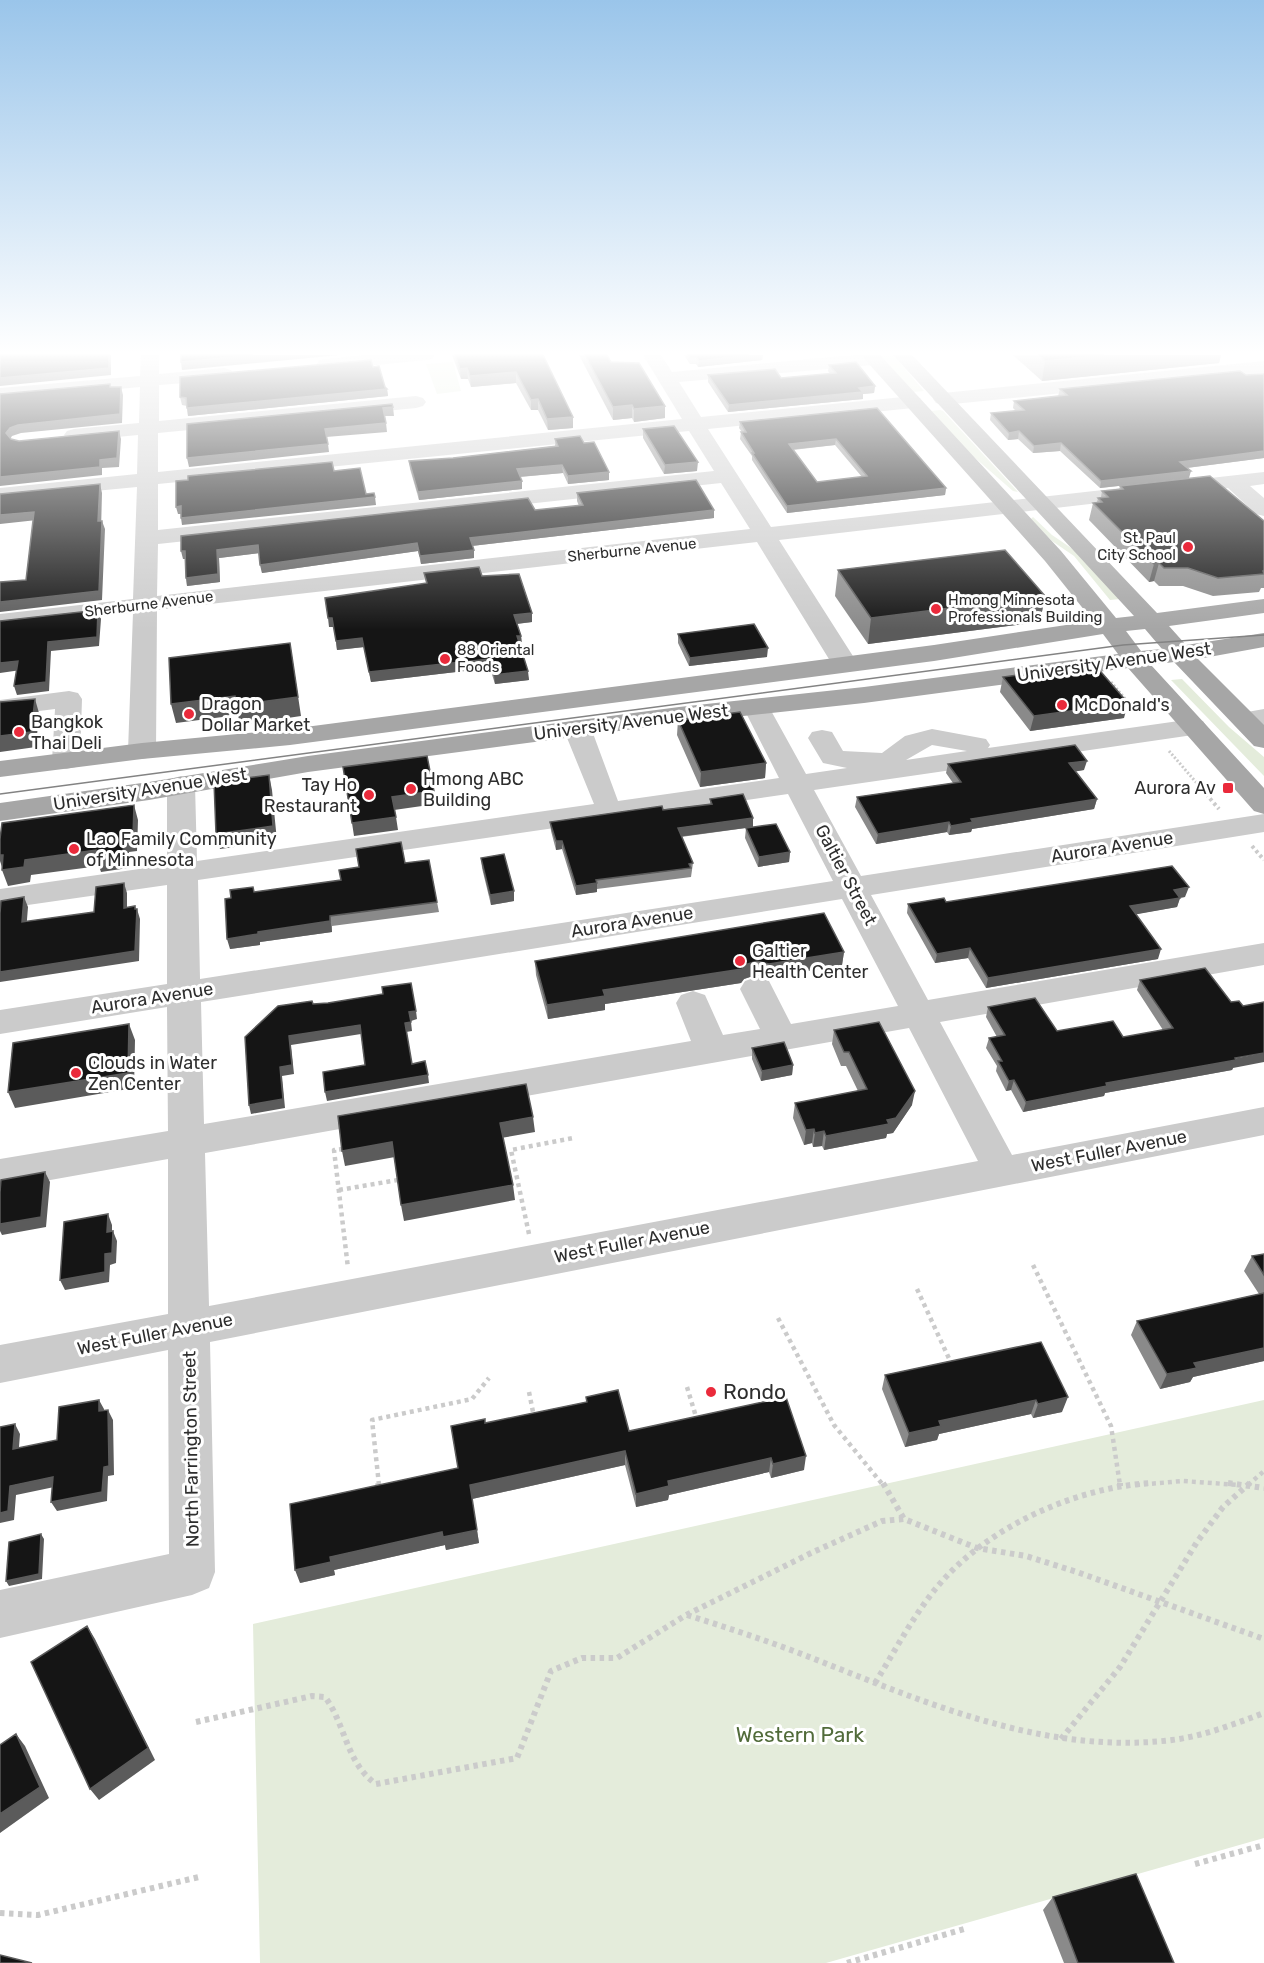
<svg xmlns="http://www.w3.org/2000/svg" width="1264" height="1963" font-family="Rubik,sans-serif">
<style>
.green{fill:#e4ecdb}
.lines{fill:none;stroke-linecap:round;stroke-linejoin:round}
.path-far3{stroke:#cbcbcb;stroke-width:3;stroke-dasharray:2 2;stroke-linecap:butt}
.path-far2{stroke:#cbcbcb;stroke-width:4;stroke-dasharray:3 3;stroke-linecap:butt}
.path-far1{stroke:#cbcbcb;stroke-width:4.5;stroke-dasharray:4 4;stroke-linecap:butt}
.path{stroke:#cbcbcb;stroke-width:6;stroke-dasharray:4.5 4.5;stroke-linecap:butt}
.minor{fill:#cbcbcb;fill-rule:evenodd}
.major{fill:#a6a6a6;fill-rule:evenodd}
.tram{stroke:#838383;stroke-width:1.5}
.wall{fill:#8a8a8a;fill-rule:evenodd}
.shaded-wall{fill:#5b5b5b}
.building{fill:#151515;stroke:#5b5b5b;stroke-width:1.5;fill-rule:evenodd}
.poi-dot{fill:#ea2a3b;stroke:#fff;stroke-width:2}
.labels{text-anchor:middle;stroke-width:6;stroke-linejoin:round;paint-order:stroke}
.far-poi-label{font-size:15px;fill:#2e2e2e;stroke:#fff;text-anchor:start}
.far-street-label{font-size:15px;fill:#2e2e2e;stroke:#fff}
.street-label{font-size:18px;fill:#2e2e2e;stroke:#fff}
.poi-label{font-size:18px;fill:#2e2e2e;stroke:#fff;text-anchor:start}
.near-poi-label{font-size:21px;fill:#2e2e2e;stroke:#fff;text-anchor:start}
.near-park-label{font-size:21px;fill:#516b3a;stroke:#fff}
</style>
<rect width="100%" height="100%" fill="#fff"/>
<path class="green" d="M880 355H893L924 391 913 392Z
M453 362 461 391 437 394 426 364Z
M940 410 943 411 1018 492 1013 491 966 450 931 411Z
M1033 517 1052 535 1077 552 1120 599 1110 600 1074 556 1052 541 1031 519Z
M1182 679 1229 727 1264 757V776L1171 680Z
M1264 1400V1838L826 1963H260L253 1624Z"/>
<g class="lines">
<path class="path-far3" d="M1111 682 1137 713
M1169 751 1208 796"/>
<path class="path-far2" d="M1206 794 1219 809
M1252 846 1264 860"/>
<path class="path-far1" d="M343 1149 334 1150 348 1268
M339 1190 398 1180
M529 1234 511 1150 573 1138
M1033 1265 1111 1426 1120 1485
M917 1289 952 1365
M778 1318 834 1425 883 1485
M687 1387 697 1420
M529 1392 534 1417
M379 1485 372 1420 472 1399 489 1378
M1136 1485 1183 1481 1239 1485
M1248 1485 1264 1471"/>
<path class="path" d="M378 1483 379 1489
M883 1483 904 1519
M1120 1483V1486
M1228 1483 1264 1488
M687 1615C725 1627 762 1639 799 1653 918 1699 1041 1756 1172 1740 1204 1736 1234 1724 1264 1713
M875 1683C895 1651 913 1616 937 1587 987 1527 1074 1488 1150 1483
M196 1722 312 1696 325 1697C346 1725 346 1763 376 1784L517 1758 551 1671 582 1658H617L686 1615 811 1553 882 1521 904 1519 977 1548 1026 1556 1077 1572 1264 1639
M1061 1739 1120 1667 1197 1542 1223 1507 1250 1483
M1195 1864 1264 1845
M0 1913 38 1915 199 1877
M847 1963 968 1928"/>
<path class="minor" d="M141 355H159V374L224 368 231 370 233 374 231 378 224 380 159 385V421L416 396 423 398 426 402 423 406 416 408 158 433V472L682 419 643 355H661L672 372 853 355H880L882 359 879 363 873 365 679 382 701 417 913 396 920 398 923 402 920 406 913 408 708 429 771 527 1264 472V484L1250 486 1264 498V516L1256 514 1228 488 779 540 858 664 854 669 845 672 836 669 832 664 757 542 157 610 156 751 152 757 142 759 132 757 128 751 133 613 0 628V614L133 599 137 487 0 500V488L137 474 138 435 74 441 67 439 64 435 67 431 74 429 139 423 140 387 0 400V388L140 376ZM689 431 714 471 158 530V484ZM721 483 750 529 157 596 158 544Z
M361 355H435L432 359 426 360 326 370 319 368 317 364 319 360Z
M1264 361V373L943 405 936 403 933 399 936 395 943 393Z
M69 691 78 693 82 699 80 761 76 767 66 769 56 767 52 761 55 709 0 716V700Z
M756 699 765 701 769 707 806 774 847 768 823 763 808 738 812 732 822 730 832 732 843 751 882 753 905 736 932 729 986 739 990 745 988 748 1193 719 1203 721 1207 727 1203 733 1193 735 814 790 861 876 1264 814V832L871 895 928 1000 1264 943V965L940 1022 1012 1155 1264 1107V1135L210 1342 215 1572 209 1588 192 1595 0 1638V1590L169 1554 168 1350 0 1383V1345L168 1314V1159L0 1189V1159L168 1131 167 1007 0 1034V1010L167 984V885L0 909V889L167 865V785L171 779 181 776 191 779 195 785 197 861 594 804 563 728 567 722 577 720 587 722 591 728 618 801 779 778 743 707 747 701ZM932 745 967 751 906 760ZM788 794 833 881 200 979 198 880ZM842 899 898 1006 791 1024 769 981 757 977 745 981 740 989 760 1029 723 1035 705 995 693 991 681 995 676 1003 691 1041 204 1124 201 1002ZM909 1028 978 1161 209 1306 205 1153Z
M1264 709V725L1245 728 1236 726 1232 720 1236 714Z"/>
<path class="major" d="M861 355H880L1061 551 1116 618 1134 616 893 355H912L1157 613 1264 599V613L1169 626 1186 645 1264 633V647L1198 659 1264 725V748L1254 746 1174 662 1151 665 1264 788V814L1254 811 1128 668 864 703 679 723 308 772 149 800 0 821V803L149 782 308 756 679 707 864 687 1118 654 1103 634 934 661 290 745 142 759 0 777V761L142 743 290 729 934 645 1093 621 1045 561ZM1145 629 1162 649 1141 651 1126 631Z"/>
<path class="tram" d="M0 794 1123 645 1264 635"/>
</g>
<path class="wall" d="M452 355H543L573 417V428L548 430 538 410H531L516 383 471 387 468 379H461Z
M579 355H607L611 362 665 418 634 422 632 418 613 420Z
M684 355H763L762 360 698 367 696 364H690Z
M1013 355H1221L1219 363 1042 381Z
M829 365 875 386 874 393 863 394V399L728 412 708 382V375L781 378 830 374 828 371Z
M373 367 385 387 387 389 388 396 188 416 187 406 182 405 180 397Z
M1264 374V458L1187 468 1189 478 1264 521V588H1261L1259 592 1213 596 1183 586H1159L1154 581 1149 582 1089 520 1093 503 1097 502 1098 498 1101 497 1102 491 1119 490 1120 486 1164 481 1100 488 1060 451 1033 453 1018 439 1008 440 990 420 991 413 1016 411 1013 408 1014 401 1058 396 1060 389Z
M877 408 946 488 945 495 787 513 752 460V456L740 439 741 432H742L739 428 740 422ZM835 445 862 477 817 482 793 450Z
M643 429 697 471 664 474 643 438Z
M555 439 584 443 609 472V480L568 484 563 473 520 477 522 481V489L419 500 410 469 409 461 453 458 555 446Z
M577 493 714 510V518L472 546 474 558 421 564 418 551 262 573 259 553 219 558 220 582 187 586 185 559H183L535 510 579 506 577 501Z
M838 570 1045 596 1040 622 868 644 835 596Z
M424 573 482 576 532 613V622L517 624 521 636 522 645H520L529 680 495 684 490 668 371 682 364 647 337 650 334 627H329L426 583Z
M678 634 767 657 689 666 678 643Z
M1003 677 1124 718 1030 731 1000 692Z
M678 720 766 763 765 778 700 787 677 735Z
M948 764 1084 770 1075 771 1097 799 1094 809 972 829 971 832 949 835 947 832 876 844 855 807 857 797 953 783 946 773Z
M710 799 753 818V827L681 837 693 863 691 877 597 889V892L576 895 562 849 556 850 551 831 550 822 710 804Z
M746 828 790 852 789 862 758 867 745 838Z
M481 858 514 891V901L491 905 482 868Z
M405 863 437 902 439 912 332 926V932L260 942V945L230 949 254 892 341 880Z
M1185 897 1180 898 1177 907 1136 914 1158 959 986 988 968 958 935 963 907 913 908 904 946 902Z
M844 952 842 965 767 978 756 975 744 979 741 983 605 1004V1010L548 1019 536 975 535 961Z
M1140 980 1233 1068 1232 1070 1105 1093 1104 1096 1023 1112 1011 1090 1006 1091 996 1071 997 1066 986 1048 989 1038 997 1037 986 1017 988 1007 1057 1031 1123 1037 1163 1030 1137 990Z
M834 1030 912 1105 893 1133 887 1134 886 1138 824 1150 822 1146 813 1147 812 1143 804 1145 793 1118 795 1103 858 1091 846 1066H841L832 1044Z
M752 1048 793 1065 792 1075 761 1081 752 1059Z
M1264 1254V1361L1193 1377 1190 1382 1160 1389 1131 1335 1137 1321 1259 1294 1244 1271 1252 1256Z
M1041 1342 1062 1412 1033 1418 1031 1414 939 1434 937 1440 905 1447 882 1389 885 1375Z
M586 1397 629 1431 786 1397 804 1470 771 1478 769 1472 669 1495 668 1500 636 1507 625 1465 472 1499 479 1543 446 1550 445 1545 334 1570 335 1575 300 1583 458 1468 485 1423 586 1402Z
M1053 1897 1174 1963H1064L1043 1910Z"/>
<path class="shaded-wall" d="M109 355H111V375L0 386V378Z
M253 355H340L182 370 181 362Z
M749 355H763L762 360 698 367 699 361Z
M1104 355H1221L1219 363 1042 381 1045 361Z
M467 368 468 379H461L460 369Z
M516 372V383L471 387 470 376Z
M875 386 874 393 863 394V399L728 412 729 405Z
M121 387 123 395 122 423 21 433 12 436 9 441 6 433 10 428Z
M387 389 388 396 188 416 187 408Z
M538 399V410H531V400Z
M632 405V418L613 420V407Z
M665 406V418L634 422V409Z
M393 407 394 416H384L383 408Z
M573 417V428L548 430 547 419Z
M386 423 387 432 326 437 325 429Z
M119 431 121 439 119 467 102 468V475L0 486V477L100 460Z
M1019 431 1018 439 1008 440 1009 433Z
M836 439 835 445 788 450 789 444Z
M1061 443 1060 451 1033 453 1034 446Z
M328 444 329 452 189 467 187 458Z
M1264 451V458L1178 469 1180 462Z
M698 462 697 471 664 474 665 465Z
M562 465 563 473 517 477V469Z
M1191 471 1189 478 1100 488 1101 481Z
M609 472V480L568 484V476Z
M522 481V489L419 500 418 492Z
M100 484 102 493 101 530 98 521Z
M946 488 945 495 787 513V506Z
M375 497 376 505 182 525 181 518Z
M181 506 182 514H178L176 507Z
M714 510V518L471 546 470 538Z
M34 512 37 520 0 524V515Z
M102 521 105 529 102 600 0 612V602Z
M417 543 418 551 262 573 260 565Z
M258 545 260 553 219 558 220 582 187 586 186 578 217 550Z
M474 550V558L421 564 420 556Z
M181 551H185L187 559H183Z
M1159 563 1154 581 1149 582 1154 564Z
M1045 596 1040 622 868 644 871 618Z
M98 610 101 619 99 646 51 651 49 691 17 695 14 686 48 642Z
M532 613V622L515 624 514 615Z
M328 618H332L334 627H329Z
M517 636H521L522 645 518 646Z
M362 638 364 647 337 650 336 641Z
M290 643 301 716 240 725 238 715 176 723 171 704Z
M768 648 767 657 689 666 690 658Z
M489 659 490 668 371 682 369 672Z
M18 661 21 670 0 673V663Z
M528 671 529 680 495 684 494 675Z
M35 699 39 713 36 747 0 752V736Z
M1128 703 1124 718 1030 731 1034 716Z
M1087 761 1084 770 1067 773 1069 763Z
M766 763 765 778 700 787 701 772Z
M269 775 272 790 277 841 220 849 216 834Z
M434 791 436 804 394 810 392 797Z
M1097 799 1094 809 972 829 971 832 949 835 951 826 971 819Z
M134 805 138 820 137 851 129 852 128 868 101 872 99 866 31 875 30 882 8 886 2 870H3L0 861V855H3L25 860 124 837Z
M396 817 398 830 354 836 352 823Z
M753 818V827L677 837 678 828Z
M949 822 947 832 876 844 878 834Z
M556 841H562V849L556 850Z
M790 852 789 862 758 867 759 857Z
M124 883 127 893V918L124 908Z
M597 883V892L576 895V886Z
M1189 887 1185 897 1171 899 1174 890Z
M514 891V901L491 905 490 895Z
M24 897 28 907 26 932 22 922Z
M1180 898 1177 907 1127 916 1130 906Z
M135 906 137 914V909L140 919 139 961 0 982V972L135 909Z
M330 916 332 932 260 942V945L230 949 227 939Z
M970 948 968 958 935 963 937 954Z
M1161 949 1158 959 986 988 988 978Z
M844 952 842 965 767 978 769 964Z
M757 961 756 975 744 979 741 983 605 1004V1010L548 1019 547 1005 603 990 745 965Z
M416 1011 417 1019 411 1021 409 1012Z
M411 1022 412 1031 406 1032 405 1023Z
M129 1024 135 1040 134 1088 15 1108 8 1092Z
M360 1025 361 1034 291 1045 294 1074 282 1076 285 1108 251 1114 249 1105 280 1067 289 1036Z
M1264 1053V1062L1233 1068 1232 1070 1105 1093 1104 1096 1023 1112 1026 1102 1106 1083Z
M793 1065 792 1075 761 1081 762 1071Z
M428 1075 429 1083 327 1101 325 1092Z
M1014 1080 1011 1090 1006 1091 1009 1081Z
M915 1091 912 1105 893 1133 887 1134 886 1138 824 1150 826 1136 887 1120Z
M533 1117 535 1132 501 1138 500 1123Z
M814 1129 812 1143 804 1145 806 1130Z
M824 1131 822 1146 813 1147 815 1133Z
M392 1142 395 1157 345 1166 342 1151Z
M45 1172 50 1182 46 1227 2 1235 0 1231V1224Z
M513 1185 515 1200 404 1221 401 1205Z
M108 1214 112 1225V1242L107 1232Z
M113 1231 117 1241 116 1263 110 1265 109 1282 65 1290 60 1280 105 1254Z
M1264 1348V1361L1193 1377 1190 1382 1160 1389 1167 1374 1194 1363Z
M1068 1397 1062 1412 1033 1418 1038 1404Z
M99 1400 104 1409 103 1421 99 1411Z
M1036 1400 1031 1414 939 1434 937 1440 905 1447 909 1433 939 1421Z
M108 1410 113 1420 114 1475 108 1476 107 1501 57 1511 51 1502 104 1467Z
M15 1424 20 1434 18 1459 13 1449Z
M625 1451V1465L472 1499 470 1485Z
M806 1456 804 1470 771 1478 773 1464Z
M771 1458 769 1472 669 1495 668 1500 636 1507V1494L668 1481Z
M53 1477 59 1486 16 1495 14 1520 0 1523V1513L10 1486Z
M477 1530 479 1543 446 1550 445 1545 334 1570 335 1575 300 1583 295 1570 330 1557 442 1532Z
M41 1534 44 1539 42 1579 9 1586 6 1581Z
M87 1626 95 1639 155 1760 99 1800 90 1789Z
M16 1734 25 1746 49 1798 0 1833V1814Z"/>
<path class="building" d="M0 355H109V368L0 378Z
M181 355H253L181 362Z
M455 355H543L573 417 547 419 538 399 531 400 516 372 470 376 467 368 460 369Z
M585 355H607L611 362 639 363 665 406 634 409 632 405 613 407Z
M688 355H749L699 361 696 357 690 358Z
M1039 355H1104L1045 361Z
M371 360 373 367 379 366 385 387 387 389 187 408 186 398 180 397V377Z
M856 362 875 386 859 388 863 392 729 405 708 375 775 369 781 378 836 373 829 365Z
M1240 371 1246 375 1264 374V451L1180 462 1191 471 1101 481 1061 443 1034 446 1019 431 1009 433 991 413 1024 410 1014 401 1067 395 1060 389Z
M110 384V387H121L120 414 18 425 10 428 6 433 11 439 19 441 119 431 117 458 100 460V467L0 477V394Z
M392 404 393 407 383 408 386 423 325 429 328 444 187 458V424Z
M877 408 946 488 787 506 752 453H754L741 432H746L740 422ZM836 439 867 476 817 482 789 444Z
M674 426 698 462 665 465 643 429Z
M580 436 584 443 594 442 609 472 568 476 562 465 517 469 522 481 418 492 409 461 453 458 558 446 555 439Z
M332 462 334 471 360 468 366 494 374 493 375 497 181 518V506L176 507V481L188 480V476Z
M1210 476 1264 521V570L1263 571 1264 574 1218 578 1188 568H1164L1159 563 1154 564 1093 503 1102 502 1098 498 1108 497 1102 491 1123 489 1120 486Z
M696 480 714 510 470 538 474 550 420 556 417 543 260 565 258 545 217 550 218 574 186 578 185 551H181V536L528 498 535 510 583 505 577 493Z
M100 484 98 521H102L99 591 0 602V582L26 580 34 512 0 515V494Z
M1005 550 1045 596 871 618 838 570Z
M479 567 482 576 519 574 532 613 514 615 521 636H517L528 671 494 675 489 659 369 672 362 638 336 641 332 618H328L325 598 427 583 424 573Z
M98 610 97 637 48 642 46 682 14 686 18 661 0 663V621Z
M754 624 768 648 690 658 678 634Z
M290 643 298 697 236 705 235 696 171 704 169 658Z
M1095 665 1128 703 1034 716 1003 677Z
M35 699 31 732 0 736V702Z
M740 712 766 763 701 772 678 720Z
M1075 745 1087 761 1069 763 1097 799 971 819 973 822 951 826 949 822 878 834 857 797 961 782 948 764Z
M427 756 434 791 392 797 396 817 352 823 343 767Z
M269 775 273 826 216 834 214 782Z
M743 794 753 818 678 828 693 863 689 864 691 868 596 880 597 883 576 886 562 841H556L550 822 662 806 663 810 712 804 710 799Z
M134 805 133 836 124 837 123 853 96 857V850L25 860 24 867 2 870 3 855H0V839L2 823Z
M776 824 790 852 759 857 746 828Z
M401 842 405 863 429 860 437 902 330 916V921L258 932V934L227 939 225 899 231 898 230 890 253 887 254 892 341 880 339 870 359 867 356 849Z
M504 854 514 891 490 895 481 858Z
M1172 866 1189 887 1174 890 1180 898 1130 906 1161 949 988 978 970 948 937 954 908 904 944 898 946 902Z
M124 883V908L135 906V909H137L135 951 0 972V913L1 901 24 897 22 922 94 912 96 887Z
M824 913 844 952 769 964 757 961 745 965 742 969 603 990 605 996 547 1005 535 961Z
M1205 968 1231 1002 1239 1001 1243 1006 1264 1002V1053L1235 1058 1236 1060 1106 1083 1107 1086 1026 1102 1014 1080 1009 1081 998 1061H1002L989 1038 1005 1035 988 1007 1035 998 1057 1031 1113 1021 1123 1037 1173 1028 1140 980Z
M411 983 416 1011 409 1012 411 1022 405 1023 412 1064 425 1061 428 1075 325 1092 323 1072 365 1065 360 1025 289 1036 292 1065 280 1067 283 1099 249 1105 245 1037 278 1006 312 1001 313 1004 328 1003 383 994 382 987Z
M879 1022 915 1091 896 1118 887 1120 889 1124 826 1136 824 1131 815 1133 814 1129 806 1130 795 1103 867 1089 849 1052H844L834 1030Z
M129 1024 128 1073 8 1092 13 1043Z
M784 1042 793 1065 762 1071 752 1048Z
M526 1084 533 1117 500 1123 513 1185 401 1205 392 1142 342 1151 338 1116Z
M45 1172 41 1217 0 1224V1192L1 1180Z
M108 1214 107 1232 113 1231 112 1253 105 1254V1272L60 1280 64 1222Z
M1264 1254V1275L1252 1256Z
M1264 1293V1348L1194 1363 1197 1368 1167 1374 1137 1321Z
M1041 1342 1068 1397 1038 1404 1036 1400 939 1421 941 1426 909 1433 885 1375Z
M618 1390 629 1431 786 1397 806 1456 773 1464 771 1458 668 1481 669 1486 636 1494 625 1451 470 1485 477 1530 443 1537 442 1532 330 1557 331 1562 295 1570 290 1504 458 1468 451 1426 485 1419V1423L587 1402 586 1397Z
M99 1400V1411L108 1410 109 1466 104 1467 102 1492 51 1502 53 1477 10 1486 8 1511 0 1513V1427L15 1424 13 1449 57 1440 59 1407Z
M41 1534 39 1574 6 1581 9 1542Z
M87 1626 148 1748 90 1789 31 1662Z
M16 1734 40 1787 0 1814V1745Z
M1136 1874 1174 1963H1078L1053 1897Z
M0 1955 32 1963H0Z"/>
<linearGradient id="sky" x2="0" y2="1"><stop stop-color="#9ac5ea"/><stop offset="0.56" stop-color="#fff"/><stop offset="1" stop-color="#fff" stop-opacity="0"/></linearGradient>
<rect width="1264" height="630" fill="url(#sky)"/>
<g class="poi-dot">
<circle cx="1188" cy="547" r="6"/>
<circle cx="936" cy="609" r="6"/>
<circle cx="445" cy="659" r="6"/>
<circle cx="1062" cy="705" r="6"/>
<circle cx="189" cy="714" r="6"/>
<circle cx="19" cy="732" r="6"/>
<rect x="1222" y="782" width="12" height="12" rx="3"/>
<circle cx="411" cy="789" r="6"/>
<circle cx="369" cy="795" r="6"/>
<circle cx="74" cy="849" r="6"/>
<circle cx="740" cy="961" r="6"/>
<circle cx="76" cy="1073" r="6"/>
<circle cx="711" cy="1392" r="6"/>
</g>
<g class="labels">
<g class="far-poi-label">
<text x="1176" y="543" text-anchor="end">St. Paul<tspan x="1176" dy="17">City School</tspan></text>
<text x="948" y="605">Hmong Minnesota<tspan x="948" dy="17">Professionals Building</tspan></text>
<text x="457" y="655">88 Oriental<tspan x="457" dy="17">Foods</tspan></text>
</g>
<g class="far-street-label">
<text transform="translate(632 550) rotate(-6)" y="5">Sherburne Avenue</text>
<text transform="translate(149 604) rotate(-7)" y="5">Sherburne Avenue</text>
</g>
<g class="street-label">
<text transform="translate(1114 662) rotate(-8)" y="6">University Avenue West</text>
<text transform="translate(631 722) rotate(-7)" y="6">University Avenue West</text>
<text transform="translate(150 789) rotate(-9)" y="6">University Avenue West</text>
<text transform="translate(1112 847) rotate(-9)" y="6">Aurora Avenue</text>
<text transform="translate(846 875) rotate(62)" y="6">Galtier Street</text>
<text transform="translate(632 922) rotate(-9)" y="6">Aurora Avenue</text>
<text transform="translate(152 998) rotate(-9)" y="6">Aurora Avenue</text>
<text transform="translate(1109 1151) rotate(-11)" y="6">West Fuller Avenue</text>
<text transform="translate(632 1242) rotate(-11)" y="6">West Fuller Avenue</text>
<text transform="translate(155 1334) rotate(-11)" y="6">West Fuller Avenue</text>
<text transform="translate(191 1449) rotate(-91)" y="6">North Farrington Street</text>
</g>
<g class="poi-label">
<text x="201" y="710">Dragon<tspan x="201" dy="21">Dollar Market</tspan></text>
<text x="1074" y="711">McDonald's</text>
<text x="31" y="728">Bangkok<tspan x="31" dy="21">Thai Deli</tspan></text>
<text x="423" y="785">Hmong ABC<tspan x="423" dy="21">Building</tspan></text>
<text x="357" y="791" text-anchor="end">Tay Ho<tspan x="357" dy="21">Restaurant</tspan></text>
<text x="1216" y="794" text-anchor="end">Aurora Av</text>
<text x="86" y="845">Lao Family Community<tspan x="86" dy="21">of Minnesota</tspan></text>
<text x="752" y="957">Galtier<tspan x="752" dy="21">Health Center</tspan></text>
<text x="88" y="1069">Clouds in Water<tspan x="88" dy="21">Zen Center</tspan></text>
</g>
<g class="near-poi-label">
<text x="723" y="1399">Rondo</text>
</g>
<g class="near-park-label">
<text x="800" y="1742">Western Park</text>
</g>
</g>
</svg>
